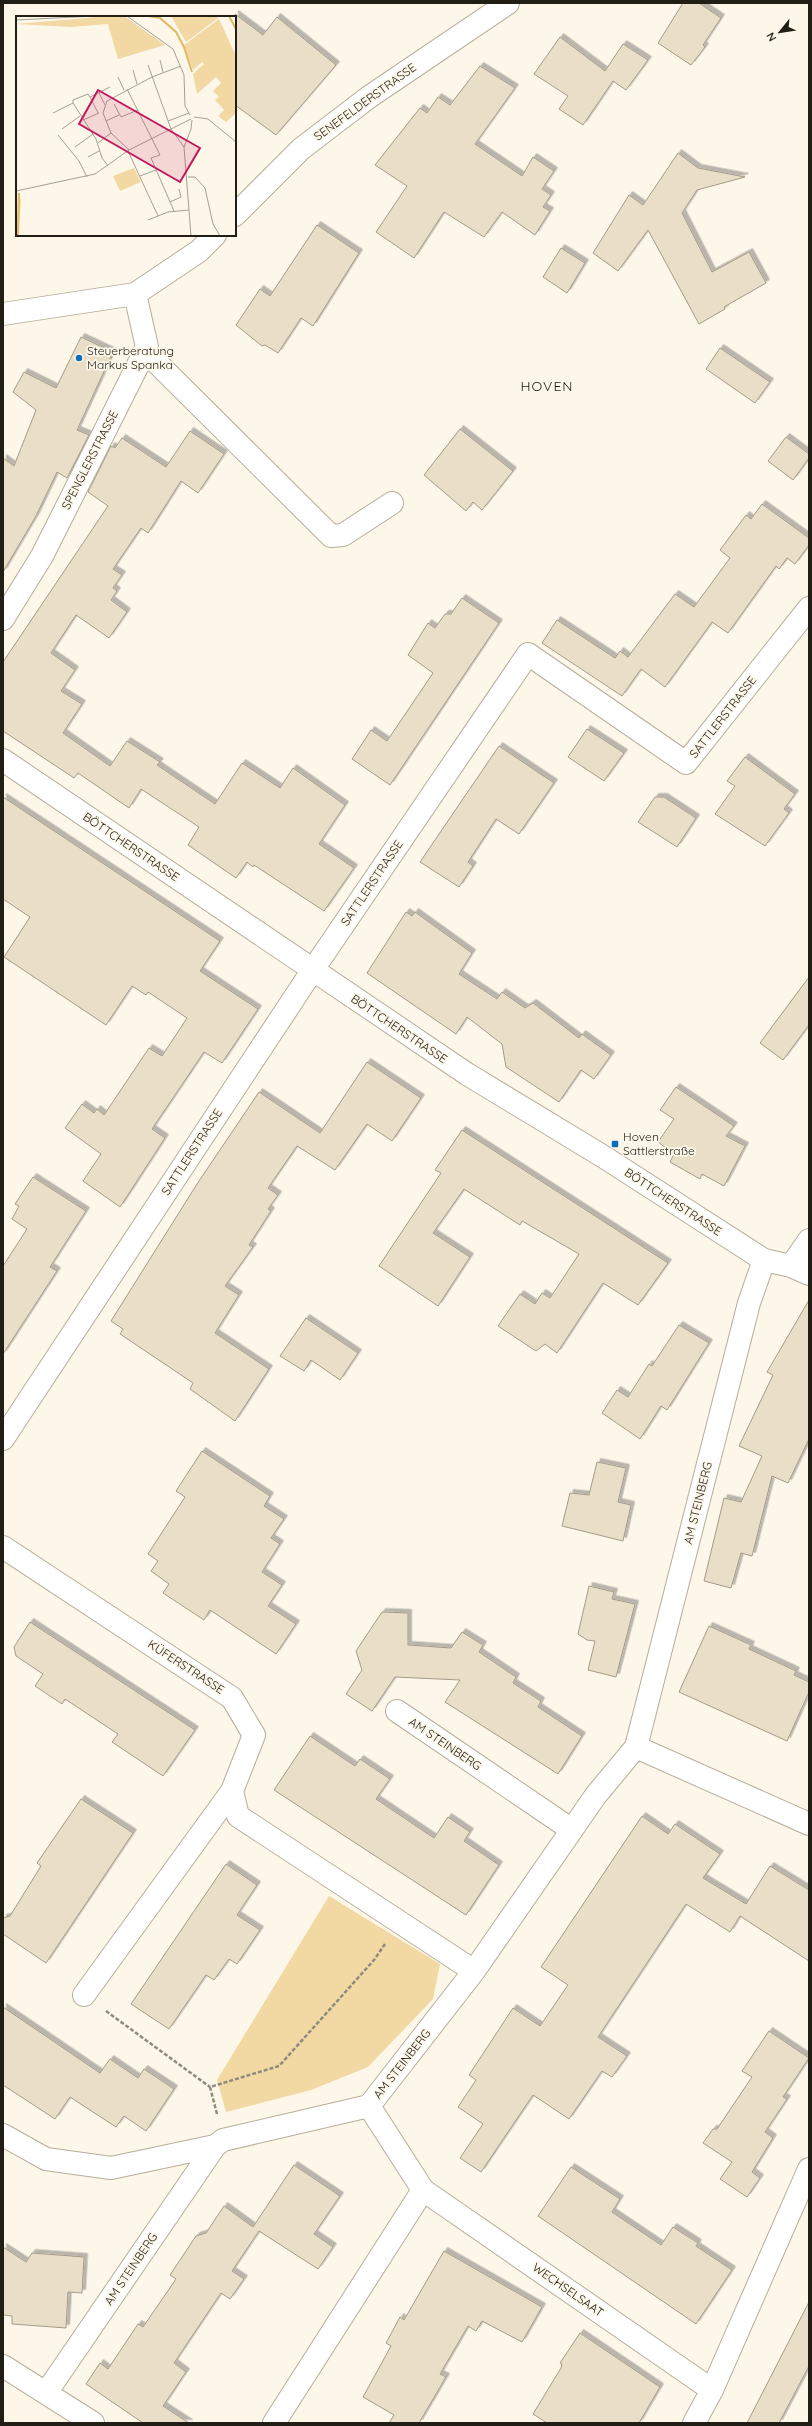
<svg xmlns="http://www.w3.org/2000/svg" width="812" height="2426" font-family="Quicksand,sans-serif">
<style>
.green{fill:#f2d8a2}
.building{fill:#e9dfc9;stroke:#a49a86;filter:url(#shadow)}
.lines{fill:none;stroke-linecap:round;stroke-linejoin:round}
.minor-casing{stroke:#b7ad99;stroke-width:24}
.major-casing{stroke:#b7ad99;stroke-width:24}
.path{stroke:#8f8a80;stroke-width:2.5;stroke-dasharray:4 2;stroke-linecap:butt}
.minor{stroke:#fff;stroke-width:22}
.major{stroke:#fff;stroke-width:22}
.poi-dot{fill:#0a6fbb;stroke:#fdf7ea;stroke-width:1.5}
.labels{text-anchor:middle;stroke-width:3.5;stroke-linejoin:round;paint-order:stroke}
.street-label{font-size:12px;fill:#211e16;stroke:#fdf7ea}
.poi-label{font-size:12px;fill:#211e16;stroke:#fdf7ea;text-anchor:start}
.quarter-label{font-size:14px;letter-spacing:1px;fill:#211e16;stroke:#fdf7ea}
.inset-river{fill:none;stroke:#e1b961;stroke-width:2}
.inset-road{fill:none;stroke:#a5a095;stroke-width:1}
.view{fill:#c2185b;fill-opacity:0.15;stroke:#c2185b;stroke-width:2}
.inset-edge{fill:none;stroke:#211e16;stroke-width:2}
</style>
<defs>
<filter id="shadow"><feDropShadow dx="3.5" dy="-3.5" stdDeviation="0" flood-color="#0004"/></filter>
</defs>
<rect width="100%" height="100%" fill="#fdf7ea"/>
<path class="green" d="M329 1896 440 1964 433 1999 368 2067 311 2090 226 2112 217 2080Z"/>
<path class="building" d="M683 3H699L721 18 703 45 705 47 691 65 658 43Z
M235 14 263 35 277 17 336 65 276 135 235 105Z
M560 37 605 71 623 44 648 60 626 90 613 81 583 125 559 109 568 96 534 74Z
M480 66 515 88 475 144 522 176 533 157 554 171 542 189 551 195 543 207 550 211 535 235 502 212 484 237 444 212 414 258 376 232 407 186 375 165 420 108 427 113 438 97 450 105Z
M678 153 698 168 745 177 697 190 682 213 712 272 749 252 766 283 724 307 725 309 699 324 648 230 618 271 593 253 629 195 643 205Z
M317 225 359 253 313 326 301 318 278 353 265 345 262 346 236 325 260 289 270 296Z
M561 248 585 263 567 293 543 277Z
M81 337 113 352 77 430 89 435 67 478 57 472 36 516 3 572V458L14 466 36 410 13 392 24 372 56 388Z
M720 348 770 382 755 403 706 369Z
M460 429 513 471 482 510 473 502 466 511 424 475Z
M190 431 224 454 198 493 181 481 148 533 141 528 113 569 122 575 113 588 117 591 111 600 127 612 109 638 76 615 51 653 75 670 61 691 82 704 63 733 110 766 127 741 160 762 157 765 215 804 242 763 280 788 293 768 345 805 319 844 354 868 324 911 254 865 253 867 247 862 236 878 188 845 199 827 141 789 129 808 78 773 74 778 3 731V662L108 506 88 492 111 446 115 448 122 438 166 467Z
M786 437 809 454V458L793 480 768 461Z
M762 504 809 538V545L795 564 787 558 779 569 776 566 728 633 712 622 665 687 641 669 622 696 542 643 557 620 615 658 620 651 628 657 675 594 694 607 730 558 720 550 746 515 751 519Z
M462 598 499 623 390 785 352 759 371 730 387 741 433 673 408 655 428 623 435 628 445 614H451Z
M587 729 624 753 604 781 568 757Z
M499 746 554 783 519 834 496 819 468 862 473 866 459 887 420 862Z
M745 757 795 794 784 809 789 813 765 846 715 814 735 786 727 781Z
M3 797 220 941 200 971 258 1009 222 1063 204 1052 152 1129 165 1138 120 1207 83 1181 101 1154 65 1128 82 1104 94 1113 97 1109 104 1115 149 1048 162 1056 187 1018 148 992 146 995 132 986 106 1025 4 957 30 917 3 899Z
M655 797H664L696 818 677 847 638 822Z
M406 912 412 916 415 912 472 953 459 974 497 999 502 992 525 1008 533 1003 579 1038 582 1034 611 1055 594 1079 581 1070 559 1102 506 1067 502 1044 467 1017 456 1034 367 973Z
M809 977V1025L783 1060 760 1043Z
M367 1062 421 1098 392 1141 367 1124 335 1170 297 1146 268 1188 278 1195 268 1209 271 1211 249 1245 253 1247 225 1286 239 1295 215 1333 269 1369 235 1421 190 1389 193 1383 120 1334 123 1329 111 1321 197 1184 259 1092 320 1133Z
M676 1087 734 1126 726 1136 745 1146 724 1186 702 1174 700 1179 670 1162 674 1154 658 1142 674 1119 660 1110Z
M462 1130 668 1263 638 1305 603 1283 557 1353 545 1344 536 1351 498 1326 520 1294 535 1304 542 1293 550 1298 579 1254 522 1221 520 1225 464 1189 433 1233 470 1257 438 1306 379 1266 441 1173 435 1170Z
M33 1177 86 1211 50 1267 57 1271 3 1354V1266L27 1229 12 1219 19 1206 15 1204Z
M809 1300V1439L788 1483 772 1476 752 1556 741 1553 731 1588 704 1581 724 1498 741 1502 762 1456 739 1446 773 1375 767 1372Z
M306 1318 358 1353 340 1380 311 1360 304 1371 280 1356Z
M679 1325 709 1343 667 1410 661 1406 640 1439 602 1413 617 1390 628 1397 649 1364 652 1366Z
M202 1451 270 1496 264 1506 284 1519 271 1538 280 1544 262 1572 282 1585 268 1606 296 1624 276 1654 210 1610 204 1620 163 1593 169 1584 151 1571 158 1561 148 1554 185 1497 176 1491Z
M597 1462 626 1468 618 1502 631 1505 623 1541 562 1526 570 1493 589 1495Z
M589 1586 614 1592 612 1599 635 1604 616 1677 588 1670 595 1641 587 1640 578 1634Z
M382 1612 408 1613V1645L451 1648 462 1632 483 1645 479 1652 516 1677 513 1683 541 1701 538 1707 582 1736 558 1774 445 1702 460 1680 395 1677 372 1711 346 1694 362 1670 356 1651Z
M30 1622 195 1730 163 1776 112 1742 118 1734 65 1699 62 1704 35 1686 43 1674 16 1656 14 1647Z
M709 1626 751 1645 749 1649 796 1671 794 1675 809 1682V1692L787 1741 679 1692Z
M310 1736 355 1766 360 1759 390 1779 376 1799 434 1838 448 1817 470 1832 464 1841 499 1865 466 1915 274 1790Z
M81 1799 133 1833 46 1963 3 1934V1918L10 1916 41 1866 37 1863Z
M642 1816 668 1834 675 1824 720 1854 703 1878 746 1904 770 1866 809 1890V1961L740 1916 730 1932 686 1904 598 2037 627 2056 612 2077 602 2071 569 2119 533 2095 481 2172 460 2158 483 2124 458 2107 476 2080 469 2075 513 2008 540 2026 568 1985 541 1967Z
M226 1864 257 1885 237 1915 260 1930 237 1964 229 1959 214 1980 206 1975 169 2029 131 2004Z
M3 2007 100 2073 110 2059 138 2078 144 2069 174 2089 146 2131 124 2116 116 2127 70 2097 55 2119 3 2085Z
M769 2031 809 2058 783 2097 787 2099 765 2132 773 2138 752 2172 760 2178 747 2197 720 2179 732 2162 703 2143 713 2129H717L752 2077 742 2071Z
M294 2165 340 2196 314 2234 333 2247 318 2269 259 2231 232 2271 244 2279 230 2299 221 2293 174 2363 186 2372 163 2406 189 2423H143L86 2384 100 2363 108 2369 138 2324 143 2327 176 2279 170 2275 196 2236 206 2233 224 2206 253 2227Z
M571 2167 620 2199 612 2212 661 2245 673 2227 698 2243 696 2246 732 2270 696 2324 538 2216Z
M3 2247 26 2262 32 2253 84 2257 82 2293 68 2292 66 2328 12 2324V2316L3 2315Z
M444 2251 542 2307 522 2342 482 2321 476 2331 468 2326 440 2374 446 2377 419 2423H389L394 2415 363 2397 391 2346 386 2343 400 2317 404 2320Z
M809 2302V2366L779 2423H747Z
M580 2333 660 2387 639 2423H547L533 2414 561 2368 562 2364 560 2363Z"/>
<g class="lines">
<g class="minor-casing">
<path id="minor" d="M145 351 331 536 343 535 392 503
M791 1266 809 1240
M3 1439 312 971 528 654 686 763 809 608
M3 1547 232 1698 254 1735 232 1791 84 1995
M397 1711 572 1830
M636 1747 809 1824
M232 1791 238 1816 474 1971
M369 2106 423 2190 712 2390
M3 2135 46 2159 111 2168 215 2146 223 2140 369 2106 474 1971 596 1795 636 1747 749 1303 764 1260
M3 2366 93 2423
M46 2393 215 2146
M274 2423 423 2190
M694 2423 712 2390 809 2169"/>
</g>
<g class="major-casing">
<path id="major" d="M235 215 301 149 369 97 508 3
M3 314 135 294 199 251 215 235
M3 619 42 556 147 347 135 294
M3 760 467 1074 604 1157 764 1260 791 1266 809 1274"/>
</g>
<path class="path" d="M106 2011 210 2087
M217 2114 210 2087 279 2066 374 1960 385 1944"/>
<use href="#minor" class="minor"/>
<use href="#major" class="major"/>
</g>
<g class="poi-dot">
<circle cx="79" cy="358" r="4"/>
<rect x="611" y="1140" width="8" height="8" rx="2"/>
</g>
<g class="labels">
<g class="street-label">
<text transform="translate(365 102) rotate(-36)" y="4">SENEFELDERSTRASSE</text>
<text transform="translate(90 460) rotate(-63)" y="4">SPENGLERSTRASSE</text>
<text transform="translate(723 717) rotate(-52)" y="4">SATTLERSTRASSE</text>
<text transform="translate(131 847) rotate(34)" y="4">BÖTTCHERSTRASSE</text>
<text transform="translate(372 883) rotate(-56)" y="4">SATTLERSTRASSE</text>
<text transform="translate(399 1029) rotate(34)" y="4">BÖTTCHERSTRASSE</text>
<text transform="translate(192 1152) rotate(-57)" y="4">SATTLERSTRASSE</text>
<text transform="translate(673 1202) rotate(33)" y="4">BÖTTCHERSTRASSE</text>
<text transform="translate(698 1503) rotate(-76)" y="4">AM STEINBERG</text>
<text transform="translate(186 1667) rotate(33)" y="4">KÜFERSTRASSE</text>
<text transform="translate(445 1744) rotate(34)" y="4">AM STEINBERG</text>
<text transform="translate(402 2064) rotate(-52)" y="4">AM STEINBERG</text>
<text transform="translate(131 2269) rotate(-56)" y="4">AM STEINBERG</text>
<text transform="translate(568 2290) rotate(35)" y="4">WECHSELSAAT</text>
</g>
<g class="poi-label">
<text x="87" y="355">Steuerberatung<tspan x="87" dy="14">Markus Spanka</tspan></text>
<text x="623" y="1141">Hoven<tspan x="623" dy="14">Sattlerstraße</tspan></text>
</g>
<g class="quarter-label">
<text x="547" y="391">HOVEN</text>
</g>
</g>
<g transform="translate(16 16)">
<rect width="220" height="220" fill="#fdf7ea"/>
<path d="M93 0H108L149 29 102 43 92 8 55 11 0 8ZM155 0H200L202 2 170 26ZM203 3 220 40V97L210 106 202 100 208 94 199 84 203 81 197 75 205 67 200 61 181 78 177 58 188 48 186 46 177 54 168 29ZM118 152 125 166 104 175 97 160ZM2 176 5 185 2 220H1Z" fill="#f2d8a2"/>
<path class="inset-river" d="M133 0 144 2 160 16 168 31 176 56M213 0 220 13M2 220 3 177"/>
<path class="inset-road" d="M0 0H36M111 0 157 33 168 59 169 90 174 99M0 4 79 0M144 44 147 56M132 49 155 113M117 54 121 68M102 61 108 74M111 73 144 139 135 142 158 195M83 77 89 89M57 87 80 123 86 142 92 150M98 88 105 101 122 94M37 97 57 87V84L72 78 74 81M82 97 74 81 94 71M178 101 192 103 220 126M67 104 83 97M90 105 103 99M152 105 173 97M46 113 64 100M155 113 168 131M42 119 63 145 71 161M82 127 95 117M59 131 77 118M113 134 95 117 87 97 91 85 136 61 165 50M112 135 142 200M72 141 83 135M124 160 140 154M172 161H179L189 172 197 208 204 220M0 175 79 158 113 134 175 103M154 186 165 181 163 173M132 204 152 196 173 194M175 220 168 131 175 113 176 104"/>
<path class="view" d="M82 74 184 132 164 166 63 108Z"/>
<rect width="220" height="220" class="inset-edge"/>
</g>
<rect width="812" height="2426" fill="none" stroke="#211e16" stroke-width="8"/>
<g transform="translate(780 32) rotate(240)" stroke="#fdf7ea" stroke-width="3" paint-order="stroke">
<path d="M0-3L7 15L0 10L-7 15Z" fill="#211e16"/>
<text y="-6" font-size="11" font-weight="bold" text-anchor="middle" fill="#211e16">N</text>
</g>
</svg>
